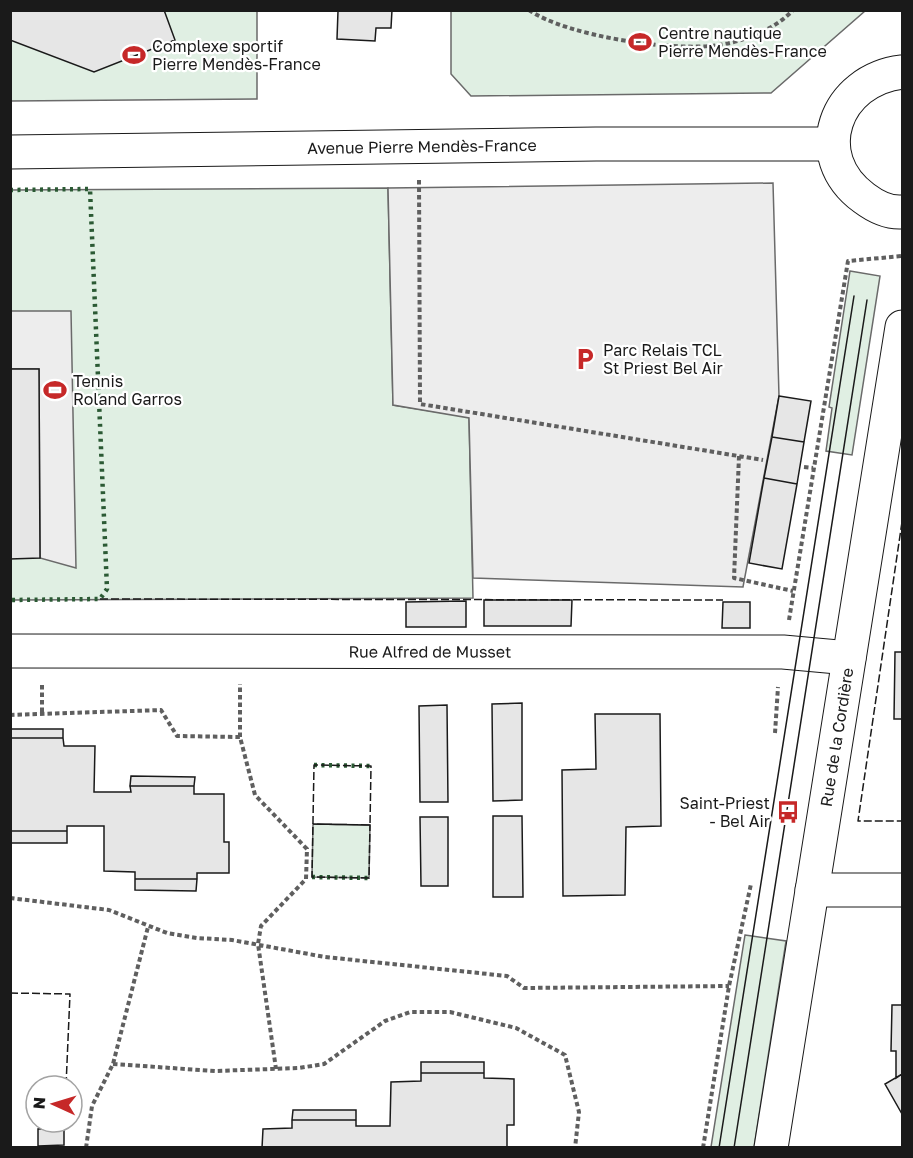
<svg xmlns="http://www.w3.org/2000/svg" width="913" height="1158" font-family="'Golos Text',sans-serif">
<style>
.green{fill:#e0efe3;stroke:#6a6a6a;stroke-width:1.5}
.parking{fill:#ededed;stroke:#6a6a6a;stroke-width:1.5}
.building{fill:#e6e6e6;stroke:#1a1a1a;stroke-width:1.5}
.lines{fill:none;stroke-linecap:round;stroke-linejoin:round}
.minor-casing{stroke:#1a1a1a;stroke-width:35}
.path{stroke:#5f5f5f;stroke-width:4;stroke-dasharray:4.5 3;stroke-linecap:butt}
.minor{stroke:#fff;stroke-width:33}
.tram{stroke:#1a1a1a;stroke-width:1.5}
.hedge{stroke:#2b5a34;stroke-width:4.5;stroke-dasharray:3 4.5;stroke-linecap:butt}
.fence{stroke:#1a1a1a;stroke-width:1.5;stroke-dasharray:8 3;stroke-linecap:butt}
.labels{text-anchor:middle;stroke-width:4.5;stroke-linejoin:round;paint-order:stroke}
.poi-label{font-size:16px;fill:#1a1a1a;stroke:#fff;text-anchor:start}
.street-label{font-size:16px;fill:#1a1a1a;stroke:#fff}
</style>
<rect width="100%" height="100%" fill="#fff"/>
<path class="green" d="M10 11H257V99L11 101Z
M451 11V10L865 11 771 93 471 96 451 74Z
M388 188 393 405 469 417 473 598 11 600V190Z
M850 271 880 276 852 455 826 451 832 408 829 407Z
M313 824 370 825 369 878 312 877Z
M745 935 786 941 754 1147H711Z"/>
<path class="parking" d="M773 183 779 396 743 587 473 578 469 418 393 405 388 188Z
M10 311H71L76 568 40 558 39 369H11Z"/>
<path class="building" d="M10 10H164L175 40 94 72 10 40Z
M392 10 391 28H376L375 41 337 39 338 11Z
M10 369H39L40 558 10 559Z
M779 396 811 401 804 442 772 437Z
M772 437 804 442 797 484 764 478Z
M764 478 797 484 782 569 749 563Z
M484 600H572L571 626H484Z
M466 601V627H406V602Z
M723 602H750V628H722Z
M895 652H902V719H894Z
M522 703V800L493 801 492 704Z
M447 705 448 802H420L419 706Z
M595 714H660L661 826 626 827 625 895 563 896 562 770 596 769Z
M10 729H63V738H10Z
M10 738H63L64 746H95L94 792H131L130 786H194V794H224V842H229V873H197V879H135V872L104 871V826H67V831H10Z
M131 776 195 777 194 786H130Z
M493 816H522L523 897H493Z
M420 817H448V886H421Z
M10 831H67V843H10Z
M135 879H197L196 891 135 890Z
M892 1005H902V1074L896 1078V1051H891Z
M421 1062H484V1073H421Z
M421 1073H484V1078L514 1079V1125H507V1148H262L263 1129 292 1128V1120H356V1126H390L391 1082 421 1081Z
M902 1074V1114L885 1084Z
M293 1110H356V1120H292Z
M64 1128V1145L38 1146V1129Z"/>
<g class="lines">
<g class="minor-casing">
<g id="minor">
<path d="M902 72C835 80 807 156 864 198 876 207 888 213 902 212"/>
<path id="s1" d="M10 152 596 144H833"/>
<path id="s2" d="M10 651 783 652 849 658"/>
<path d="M812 890H902"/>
<path id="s3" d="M771 1148 902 327"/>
</g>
</g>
<path class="path" d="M529 10C566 36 673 52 718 45 743 42 776 29 793 10
M419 180 420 404 763 460
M739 456 734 578 793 591
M804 467 813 468
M789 620 848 261 902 256
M42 685V714
M10 715 161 710 177 736 240 737 255 795 307 849 306 879 261 926 258 944 276 1069
M775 733 778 687
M240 737V684
M10 898 109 910 167 933 197 938 232 940 325 957 507 976 524 988 729 986
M113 1064 215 1071 299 1068 324 1064 385 1021 410 1012H450L516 1028 565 1055 579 1112 575 1148
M86 1148 92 1106 113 1064 148 927
M703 1148 729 986 751 884"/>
<use href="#minor" class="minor"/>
<path class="tram" d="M719 1148 854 296
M734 1148 867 300"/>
<path class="hedge" d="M10 190 90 189 107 589 100 599 10 600
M314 765 371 766
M312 877 369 878"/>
<path class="fence" d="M902 522 858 821H902
M100 599 723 600
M313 824 370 825 369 878 312 877 314 765 371 766 370 825 313 824
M10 993 70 994 66 1086"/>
</g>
<defs>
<g id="stadium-bare" transform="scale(1.8)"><path d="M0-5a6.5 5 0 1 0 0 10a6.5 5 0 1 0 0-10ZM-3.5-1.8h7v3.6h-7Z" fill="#c62828" stroke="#fff" stroke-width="2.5" paint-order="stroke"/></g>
<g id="parking-bare" transform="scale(1.8)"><path d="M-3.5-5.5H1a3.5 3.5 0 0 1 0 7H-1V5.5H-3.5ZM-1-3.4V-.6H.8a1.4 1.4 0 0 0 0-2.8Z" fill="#c62828" stroke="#fff" stroke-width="2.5" paint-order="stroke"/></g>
<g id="bus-bare" transform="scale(1.8)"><path d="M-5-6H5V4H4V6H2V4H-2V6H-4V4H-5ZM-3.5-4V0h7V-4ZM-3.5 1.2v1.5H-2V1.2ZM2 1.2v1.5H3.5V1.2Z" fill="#c62828" stroke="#fff" stroke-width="2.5" paint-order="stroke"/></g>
</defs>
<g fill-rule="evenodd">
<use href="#stadium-bare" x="640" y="42"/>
<use href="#stadium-bare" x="134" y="55"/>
<use href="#parking-bare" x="585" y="359"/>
<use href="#stadium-bare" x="55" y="390"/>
<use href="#bus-bare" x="788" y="812"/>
</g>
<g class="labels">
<g class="poi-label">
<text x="658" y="39">Centre nautique<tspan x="658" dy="18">Pierre Mendès-France</tspan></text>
<text x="152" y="52">Complexe sportif<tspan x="152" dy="18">Pierre Mendès-France</tspan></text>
<text x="603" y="356">Parc Relais TCL<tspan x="603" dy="18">St Priest Bel Air</tspan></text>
<text x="73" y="387">Tennis<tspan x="73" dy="18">Roland Garros</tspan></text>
<text x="770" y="809" text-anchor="end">Saint-Priest<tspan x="770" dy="18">- Bel Air</tspan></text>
</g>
<g class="street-label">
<text dy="6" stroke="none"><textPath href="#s1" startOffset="412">Avenue Pierre Mendès-France</textPath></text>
<text dy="6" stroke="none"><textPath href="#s2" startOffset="420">Rue Alfred de Musset</textPath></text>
<text dy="6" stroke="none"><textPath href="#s3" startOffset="416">Rue de la Cordière</textPath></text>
</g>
</g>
<rect width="913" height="1158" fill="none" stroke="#1a1a1a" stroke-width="24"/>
<g transform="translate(54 1104) rotate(274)"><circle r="28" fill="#ffffff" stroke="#a3a3a3" stroke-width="1.5"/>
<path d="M0-4.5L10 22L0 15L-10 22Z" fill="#c62828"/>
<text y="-9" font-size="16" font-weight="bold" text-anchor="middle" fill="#1a1a1a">N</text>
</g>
</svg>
